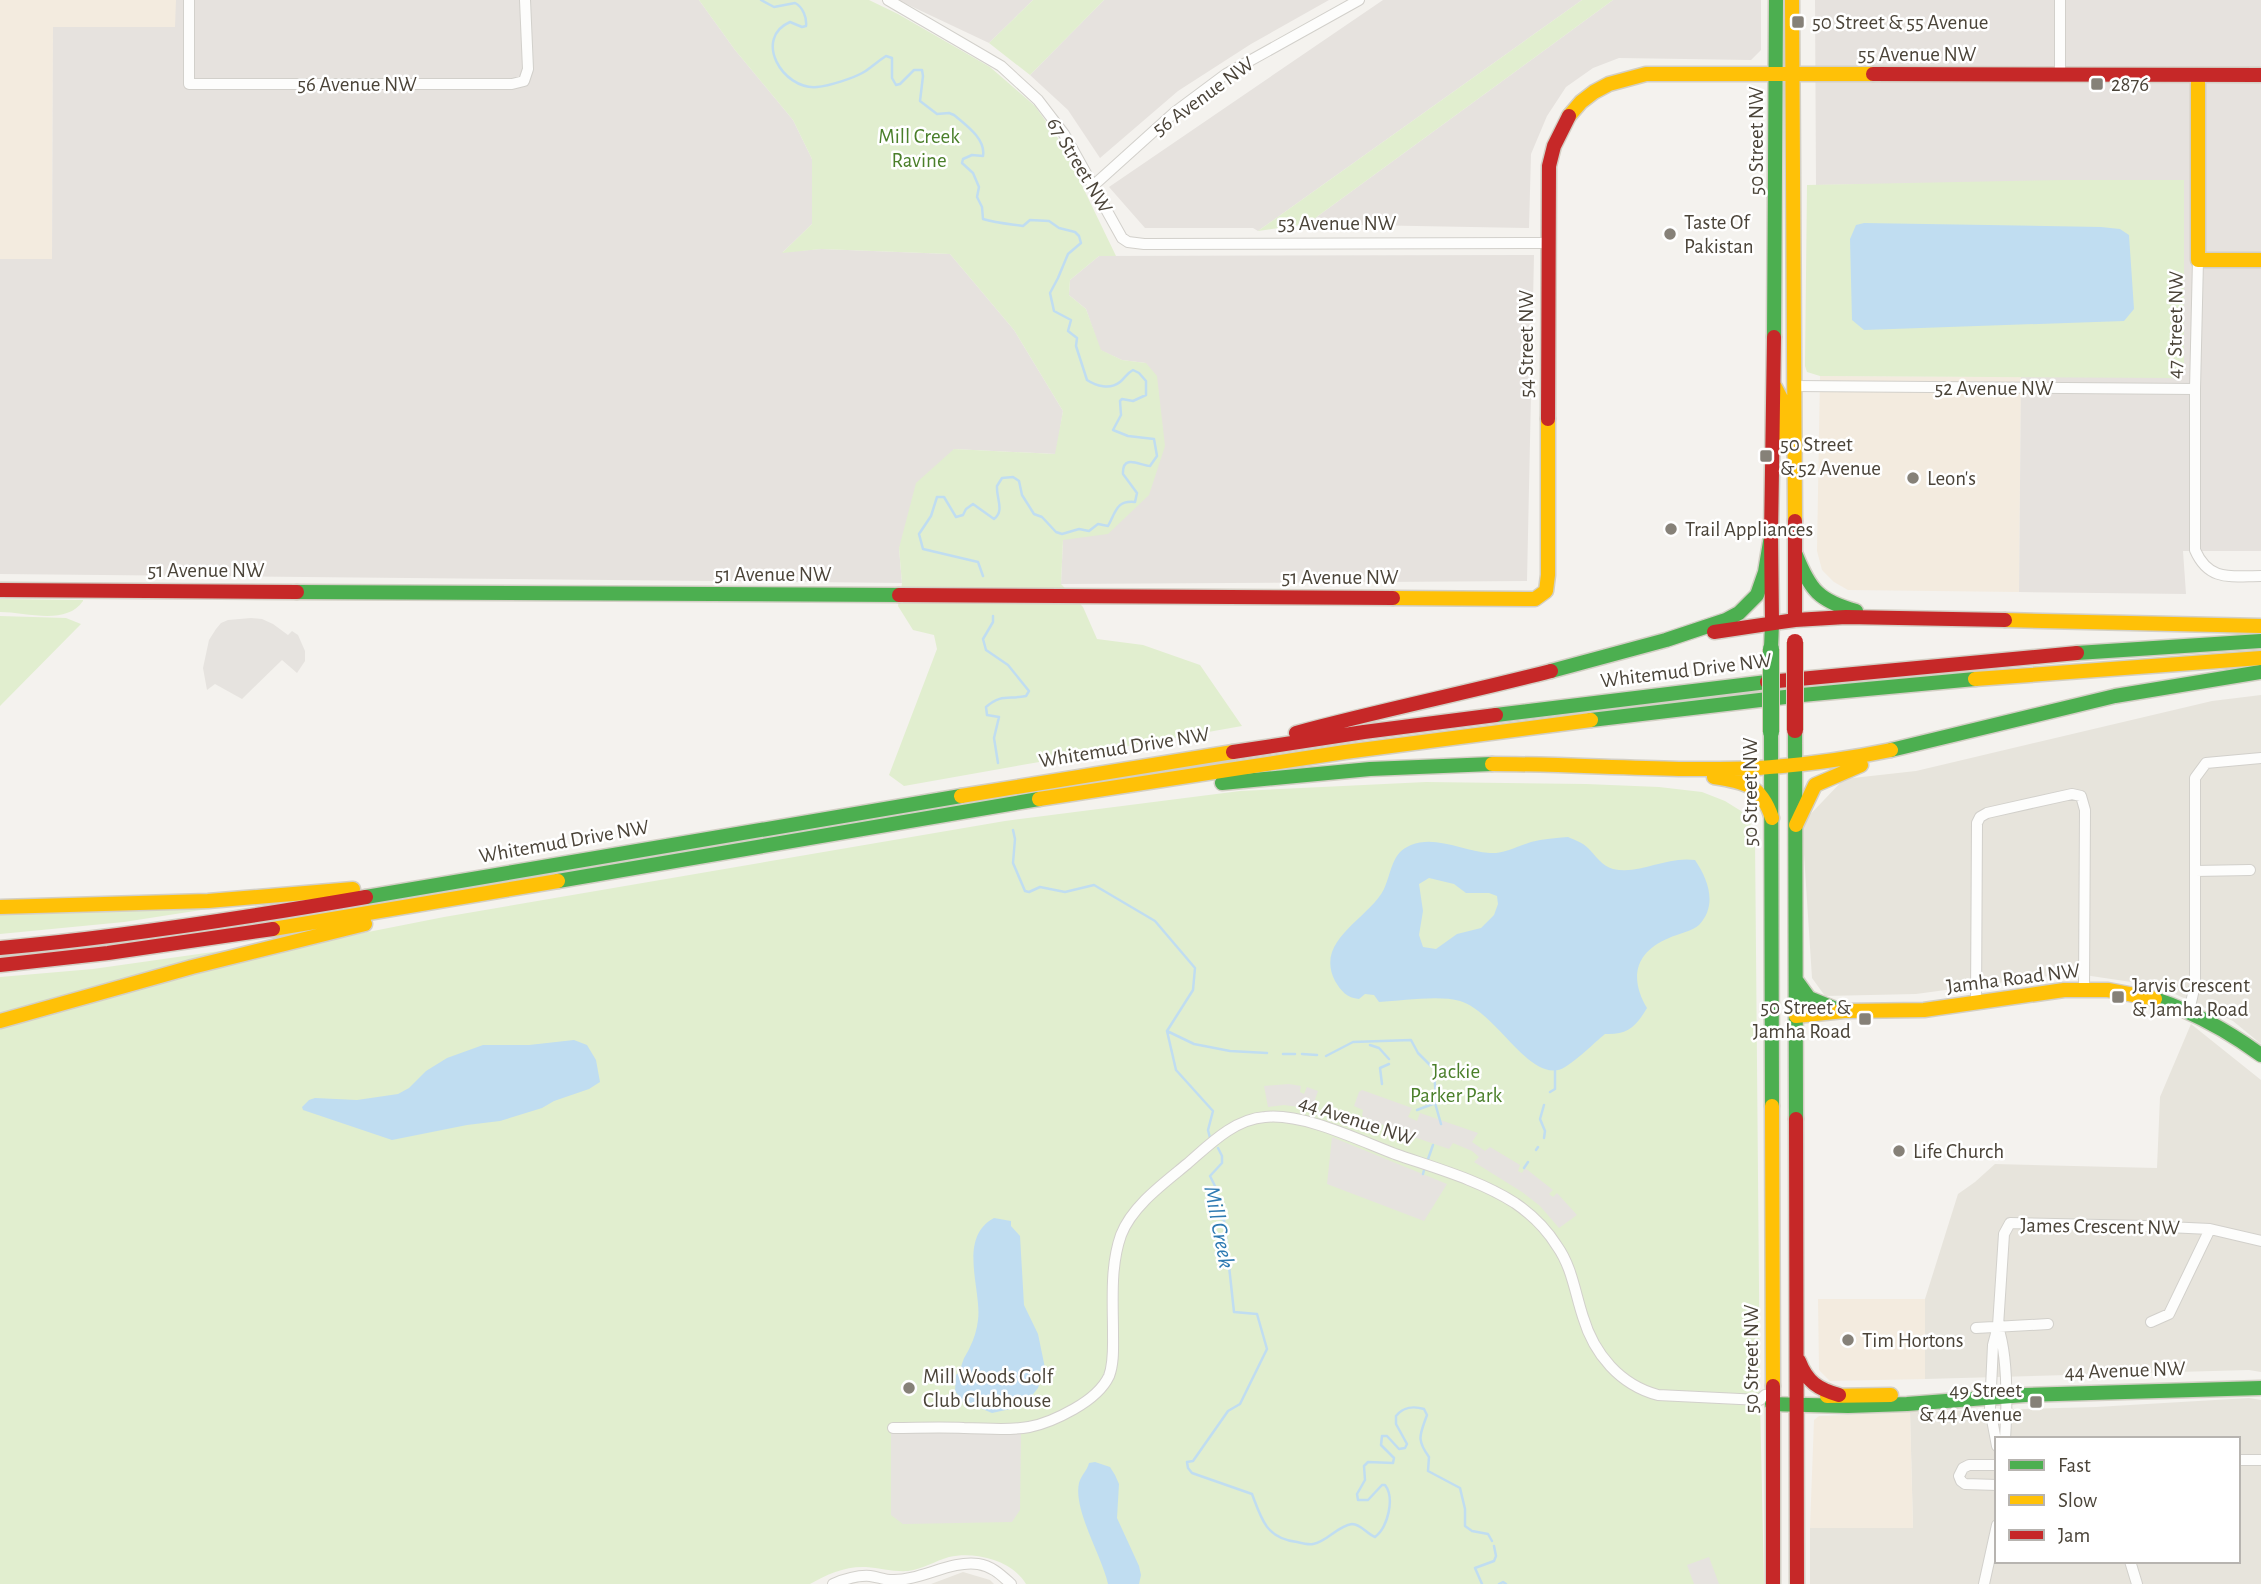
<svg xmlns="http://www.w3.org/2000/svg" width="2261" height="1584" font-family="'Alegreya Sans',sans-serif">
<style>
.residential{fill:#e7e4dc;fill-rule:evenodd}
.commercial{fill:#f3ebdf}
.industrial{fill:#e6e2de}
.green{fill:#e1eecf}
.parking{fill:#e6e3df}
.water{fill:#c0ddf1;fill-rule:evenodd}
.lines{fill:none;stroke-linecap:round;stroke-linejoin:round}
.stream{stroke:#c0ddf1;stroke-width:2.5}
.street-casing{stroke:#d2d0cb;stroke-width:12}
.fast-casing{stroke:#d3cfc5;stroke-width:17}
.slow-casing{stroke:#d3cfc5;stroke-width:17}
.jam-casing{stroke:#d3cfc5;stroke-width:17}
.street{stroke:#fdfdfc;stroke-width:10}
.fast{stroke:#4caf50;stroke-width:14}
.slow{stroke:#ffc107;stroke-width:14}
.jam{stroke:#c62828;stroke-width:14}
.fast-bridge-casing{stroke:#d6cebb;stroke-width:18;stroke-linecap:butt}
.jam-bridge-casing{stroke:#d6cebb;stroke-width:18;stroke-linecap:butt}
.fast-bridge{stroke:#4caf50;stroke-width:16}
.jam-bridge{stroke:#c62828;stroke-width:16}
.poi-dot{fill:#868178;stroke:#fff;stroke-width:2.5}
.labels{text-anchor:middle;stroke-width:5;stroke-linejoin:round;paint-order:stroke}
.poi-label{font-size:21px;fill:#4b4439;stroke:#fff;text-anchor:start}
.street-label{font-size:21px;fill:#4b4439;stroke:#fff}
.park-label{font-size:21px;fill:#4a7f2a;stroke:#fff}
.water-label{font-size:23px;font-style:italic;fill:#2e7ab2;stroke:#fff}
</style>
<rect width="100%" height="100%" fill="#f4f2ee"/>
<path class="residential" d="M2261 695V1044L2233 1021 2158 986 2071 973 1916 994 1825 996 1812 978 1802 823 1844 779 1916 771 2212 701Z
M2191 1024 2261 1080V1372L2249 1370 1925 1379V1299L1958 1194 1975 1182 1995 1164 2157 1168 2160 1097Z
M2249 1398 2261 1400V1584H1810V1528H1913L1910 1412 2096 1407ZM1997 1439H2238V1561H1997Z
M963 1572 990 1580 994 1584H931Z"/>
<path class="commercial" d="M0 0H176V27H53L52 259H0Z
M1820 376 2021 377 2019 592 1848 590 1834 582 1822 570 1817 551Z
M1818 1299H1925V1379L1830 1381 1819 1370Z
M1910 1412 1913 1528H1810L1814 1420 1819 1416Z"/>
<path class="industrial" d="M176 0H699L735 50 793 120 812 159V224L783 252 821 249 950 254 1014 330 1063 411 1056 454 954 449 899 548 902 583 0 574V259H52L53 27H175Z
M898 0H1033L989 43Z
M1104 0H1329L1251 44 1178 91 1100 158 1068 110 1030 75Z
M1383 0H1582L1258 231 1253 228H1145L1109 187Z
M1613 0H1761V50L1751 60 1619 58 1593 68 1566 87 1547 116 1531 154 1529 228 1307 224Z
M1815 0H2261V551H2183L2186 594 2019 592 2021 377 2184 374 2183 180 1816 185Z
M1534 255 1527 581 1061 584 1063 540 1146 363 1122 360 1100 350 1086 309 1069 295 1070 280 1099 256Z"/>
<path class="green" d="M699 0H869L898 14 990 67 1035 106 1062 144 1116 256H1099L1070 280 1069 295 1086 309 1101 350 1122 360 1146 363 1157 376 1165 446 1149 495 1108 534 1063 540 1061 584 1083 607 1097 639 1143 645 1200 665 1242 726 904 786 889 775 937 649 934 635 913 630 898 606 902 583 899 548 916 483 954 449 1055 454 1063 411 1014 330 950 254 821 249 782 253 812 224V159L793 120 735 50Z
M1033 0H1104L1030 75 989 43Z
M1582 0H1613L1307 224 1258 231Z
M2062 180H2184V374L2172 378 1820 376 1807 372 1805 366 1807 185Z
M0 599 83 600V601C66 626 26 612 0 612Z
M0 616 66 618 81 624 0 706Z
M1426 782 1586 784 1659 787 1702 792 1725 801 1741 811 1750 823 1755 838 1760 1400 1764 1584H1026C1012 1560 975 1551 949 1557 935 1561 923 1569 908 1571 894 1572 880 1568 866 1567 846 1566 827 1574 810 1584H0V1029L170 979 358 934 444 917 1005 821 1240 791Z
M227 906 124 922 0 934V912Z
M234 949 0 1017V977L93 969Z"/>
<path class="parking" d="M251 618 262 619 273 624 288 635 292 631 298 635 305 651V661L297 673 282 660 242 699 215 684 207 690 203 668 209 640 216 629 221 623 228 620Z
M1289 1084 1301 1086 1300 1092 1304 1094 1307 1087 1318 1091 1311 1111 1299 1107 1284 1105 1268 1107 1264 1086Z
M1362 1090 1412 1108 1408 1117 1417 1121 1420 1113 1478 1133 1472 1142 1485 1151 1490 1147 1520 1165 1518 1171 1522 1173 1525 1168 1553 1190 1549 1194 1553 1197 1557 1193 1577 1215 1559 1228 1540 1206 1522 1192 1474 1162 1479 1157 1472 1151 1453 1143 1449 1149 1405 1134V1128L1399 1125 1395 1130 1362 1116 1363 1110 1354 1106 1359 1092Z
M1332 1137 1447 1184 1424 1221 1327 1184Z
M891 1432 1021 1433 1020 1510 1012 1522 903 1524 891 1515Z
M1709 1557 1719 1584H1694L1687 1565Z"/>
<path class="water" d="M1864 223 2101 227 2120 229 2129 235 2134 309 2124 321 1864 330 1852 320 1850 239 1856 225Z
M1568 837C1575 840 1583 843 1588 848 1595 855 1602 866 1613 869 1641 875 1665 856 1695 860 1708 879 1718 905 1699 925 1693 931 1677 934 1669 938 1635 952 1629 978 1647 1008 1636 1027 1627 1035 1605 1034 1595 1042 1568 1069 1558 1070 1526 1077 1496 1012 1460 1001 1438 995 1402 1001 1379 1002L1374 995 1365 994 1359 999C1347 998 1341 991 1335 981 1314 940 1369 919 1384 889 1392 872 1391 853 1411 845 1437 835 1464 852 1490 853 1503 854 1518 846 1531 842 1543 839 1556 838 1568 837ZM1429 878 1454 884 1466 893H1489L1497 896 1498 904 1494 915 1481 928 1457 934 1436 949 1423 947 1419 935 1423 911 1419 884Z
M574 1040 587 1045 596 1060 600 1082 589 1089 554 1101 542 1108 500 1121 467 1125 392 1140 303 1110 302 1107 309 1100 315 1098 357 1100 398 1094 409 1088 426 1071 447 1058 483 1045H529Z
M994 1218 1011 1221V1226L1020 1236 1024 1305 1038 1334 1045 1368 1038 1388 1030 1398 1015 1408 992 1413 975 1406 965 1405 955 1391 956 1375C962 1370 960 1368 963 1361 964 1357 968 1352 970 1347 974 1339 977 1329 978 1320 982 1290 957 1238 994 1218Z
M1095 1462 1110 1467 1115 1475 1119 1484 1117 1518 1139 1566 1141 1575 1139 1584H1108C1102 1556 1073 1510 1079 1483 1081 1475 1087 1471 1089 1463Z"/>
<g class="lines">
<path class="stream" d="M761 0 774 7 795 3C803 7 807 18 806 26L802 27 790 22C753 38 782 90 817 87 829 86 854 78 864 72 872 67 878 61 886 56L892 58V78L896 85 900 84 914 70H922L923 76 920 101 937 114 949 113 954 115C966 125 986 139 983 156L972 155 963 159 962 163 973 173 979 187 977 197 982 207 983 219C996 223 1009 224 1023 226L1030 220 1049 221 1059 228 1075 232 1079 236 1081 243 1068 254 1058 278 1050 293 1054 311 1071 320 1068 331 1077 338 1076 346 1087 380C1096 386 1110 390 1120 382 1125 378 1127 373 1133 370L1139 373 1146 381V395L1133 401 1122 399 1120 401 1121 415 1113 430 1128 436 1154 439 1157 456 1150 466C1141 466 1122 453 1123 474L1137 493 1135 502C1116 500 1116 512 1108 526L1098 524 1089 531 1079 529 1062 534 1056 532 1042 517 1034 514 1022 495 1019 481 1013 477 1002 478 997 486C996 498 1005 511 994 519L973 504 966 509 963 515 956 517 944 497H937L931 516 919 534 923 549 978 562 983 576
M993 616V622L983 639 986 650 1008 665 1029 691 1026 696C1009 700 1002 693 986 707L987 715 999 717 994 738 998 763
M1013 830 1015 839 1013 863 1025 891 1029 892 1040 887 1065 892 1094 885 1155 921 1195 968 1193 990 1167 1031 1176 1070 1213 1111 1208 1130 1210 1138
M1167 1031 1194 1044 1230 1051 1267 1053
M1370 1045 1379 1048 1389 1059
M1283 1054H1295
M1302 1054 1317 1055
M1326 1056 1353 1042 1411 1040 1418 1053 1431 1066
M1434 1073 1436 1097
M1382 1084 1380 1068 1389 1064
M1550 1092 1555 1089V1071
M1435 1103 1441 1124
M1417 1110 1438 1102
M1544 1138 1545 1131 1540 1119 1544 1105
M1218 1148 1222 1156V1163L1210 1176 1215 1186 1217 1217 1224 1220 1234 1312 1257 1314 1267 1349 1240 1404 1228 1411 1193 1461 1187 1462 1188 1468 1192 1473 1252 1494C1262 1520 1266 1538 1297 1542 1301 1543 1309 1545 1313 1544 1327 1542 1337 1526 1352 1524 1361 1524 1367 1534 1375 1537 1388 1527 1395 1498 1385 1485H1382L1368 1500H1358L1357 1494 1365 1480 1364 1466 1368 1462 1393 1463 1394 1458 1381 1445 1382 1436H1387L1399 1449 1405 1448 1407 1444 1396 1424V1416C1403 1407 1414 1406 1424 1409L1427 1415C1420 1435 1416 1439 1429 1457L1428 1471 1460 1488 1465 1509V1526L1472 1531 1488 1534 1492 1541
M1536 1150 1538 1147
M1427 1162 1433 1145
M1524 1168 1528 1162
M1423 1174 1424 1170
M1482 1584 1475 1568 1494 1561 1496 1556 1494 1546
M1499 1584 1503 1582 1506 1584"/>
<g class="street-casing">
<path id="street" d="M189 0V84H512L524 81 528 69 525 0
M888 0 1001 66 1038 100 1064 134 1122 238 1128 242 1144 244 1548 243
M2060 0V76
M1094 185 1175 112 1226 74 1359 0
M2198 260 2195 389V550C2209 582 2231 576 2261 576
M1794 386 2195 389
M2195 871 2250 870
M1976 1002 1977 823 1980 817 1987 813 2072 794 2081 796 2085 810 2084 989
M2189 1011 2195 985V778L2206 763 2261 758
M2151 1322 2169 1314 2210 1229
M1998 1327C2008 1357 2007 1407 2005 1439
M1976 1328 2048 1324
M893 1428C916 1428 940 1427 964 1428 985 1428 1008 1431 1029 1427 1045 1424 1060 1417 1074 1409 1088 1401 1102 1391 1109 1376 1114 1363 1113 1347 1113 1333 1113 1301 1110 1266 1121 1235 1132 1206 1164 1183 1187 1164 1209 1145 1234 1119 1265 1117 1304 1113 1358 1140 1395 1154 1435 1168 1479 1180 1515 1203 1531 1214 1547 1230 1557 1246 1572 1267 1575 1293 1583 1317 1594 1354 1620 1385 1658 1395L1760 1400 1765 1395H1773
M1997 1446 1990 1409 1993 1345 1998 1326 2004 1234 2010 1223 2146 1226 2210 1229 2261 1241
M2238 1460H2261
M1997 1465H1969L1963 1468 1959 1476 1961 1481 1965 1484 1997 1485
M2130 1561 2137 1584
M833 1584C845 1579 858 1575 870 1576 878 1577 885 1580 892 1580 920 1581 951 1560 978 1564 992 1566 1001 1575 1011 1584
M1984 1584 1997 1525"/>
</g>
<g class="fast-casing">
<path id="fast" d="M1774 337 1776 0
M1796 555C1810 590 1819 601 1856 611
M297 592 899 595
M1771 649 1772 623
M2077 653 2261 641
M1551 671 1666 640 1726 620 1739 613 1757 595 1765 572 1771 536
M1496 715 1767 682
M1591 720 1802 695 1975 679
M1795 730 1796 1119
M1771 732 1772 1106
M1891 750 2115 696 2261 672
M1222 783 1370 769 1492 764
M558 881 1039 799
M366 897 961 796
M1796 980 1809 998 1836 1009
M2155 999C2194 1012 2228 1031 2261 1055
M1772 1404 1848 1406 1907 1404 2025 1395 2261 1388"/>
</g>
<g class="slow-casing">
<path id="slow" d="M1792 0 1795 521
M2198 76V260H2261
M1569 116 1581 102 1594 92 1609 84 1646 74H1873
M1775 387 1784 404 1785 437
M1393 598 1535 599 1546 591 1548 575V419
M2005 620 2261 626
M1975 679 2261 658
M1492 764C1581 764 1670 772 1759 768 1803 765 1847 759 1891 750
M1714 777C1746 782 1761 785 1772 818
M961 796 1233 752
M1039 799 1345 752 1591 720
M1796 825 1815 785 1861 765
M0 907 208 901 353 889
M273 929 558 881
M1796 1016 1844 1011 1924 1010 2064 990H2108L2155 999
M0 1021 192 967 365 924
M1772 1106 1773 1386
M1827 1396 1891 1395"/>
</g>
<g class="jam-casing">
<path id="jam" d="M1873 74 2261 75
M1548 419 1549 166 1554 146 1569 116
M1795 521V620
M0 590 297 592
M899 595 1393 598
M1772 623 1771 536 1774 337
M1714 632 1795 620 1846 617 2005 620
M1767 682 2077 653
M1296 733C1381 710 1466 693 1551 671
M1233 752 1364 732 1496 715
M0 948C123 937 244 918 366 897
M0 965 108 953 273 929
M1796 1119 1797 1584
M1799 1361C1807 1382 1818 1389 1839 1395
M1773 1386V1584"/>
</g>
<use href="#street" class="street"/>
<use href="#fast" class="fast"/>
<use href="#slow" class="slow"/>
<use href="#jam" class="jam"/>
<g class="fast-bridge-casing">
<path id="fast-bridge" d="M1771 649V732"/>
</g>
<g class="jam-bridge-casing">
<path id="jam-bridge" d="M1795 642V730"/>
</g>
<use href="#fast-bridge" class="fast-bridge"/>
<use href="#jam-bridge" class="jam-bridge"/>
</g>
<g class="poi-dot">
<rect x="1791" y="15" width="14" height="14" rx="3.5"/>
<rect x="2090" y="77" width="14" height="14" rx="3.5"/>
<circle cx="1670" cy="234" r="7"/>
<rect x="1759" y="449" width="14" height="14" rx="3.5"/>
<circle cx="1913" cy="478" r="7"/>
<circle cx="1671" cy="529" r="7"/>
<rect x="2111" y="990" width="14" height="14" rx="3.5"/>
<rect x="1858" y="1012" width="14" height="14" rx="3.5"/>
<circle cx="1899" cy="1151" r="7"/>
<circle cx="1848" cy="1340" r="7"/>
<circle cx="909" cy="1388" r="7"/>
<rect x="2029" y="1395" width="14" height="14" rx="3.5"/>
</g>
<g class="labels">
<g class="poi-label">
<text x="1812" y="29">50 Street &amp; 55 Avenue</text>
<text x="2111" y="91">2876</text>
<text x="1684" y="229">Taste Of<tspan x="1684" dy="24">Pakistan</tspan></text>
<text x="1780" y="451">50 Street<tspan x="1780" dy="24">&amp; 52 Avenue</tspan></text>
<text x="1927" y="485">Leon's</text>
<text x="1685" y="536">Trail Appliances</text>
<text x="2132" y="992">Jarvis Crescent<tspan x="2132" dy="24">&amp; Jamha Road</tspan></text>
<text x="1851" y="1014" text-anchor="end">50 Street &amp;<tspan x="1851" dy="24">Jamha Road</tspan></text>
<text x="1913" y="1158">Life Church</text>
<text x="1862" y="1347">Tim Hortons</text>
<text x="923" y="1383">Mill Woods Golf<tspan x="923" dy="24">Club Clubhouse</tspan></text>
<text x="2022" y="1397" text-anchor="end">49 Street<tspan x="2022" dy="24">&amp; 44 Avenue</tspan></text>
</g>
<g class="street-label">
<text x="1917" y="61">55 Avenue NW</text>
<text x="357" y="91">56 Avenue NW</text>
<text transform="translate(1203 96) rotate(-36)" y="7">56 Avenue NW</text>
<text transform="translate(1756 141) rotate(-90)" y="7">50 Street NW</text>
<text transform="translate(1080 165) rotate(59)" y="7">67 Street NW</text>
<text x="1337" y="230">53 Avenue NW</text>
<text transform="translate(2175 325) rotate(-89)" y="7">47 Street NW</text>
<text transform="translate(1526 344) rotate(-90)" y="7">54 Street NW</text>
<text x="1994" y="395">52 Avenue NW</text>
<text x="206" y="577">51 Avenue NW</text>
<text x="773" y="581">51 Avenue NW</text>
<text x="1340" y="584">51 Avenue NW</text>
<text transform="translate(1686 670) rotate(-7)" y="7">Whitemud Drive NW</text>
<text transform="translate(1124 747) rotate(-9)" y="7">Whitemud Drive NW</text>
<text transform="translate(1750 792) rotate(-90)" y="7">50 Street NW</text>
<text transform="translate(564 841) rotate(-10)" y="7">Whitemud Drive NW</text>
<text transform="translate(2013 978) rotate(-7)" y="7">Jamha Road NW</text>
<text transform="translate(1357 1120) rotate(18)" y="7">44 Avenue NW</text>
<text transform="translate(2100 1226) rotate(1)" y="7">James Crescent NW</text>
<text transform="translate(1751 1359) rotate(-90)" y="7">50 Street NW</text>
<text transform="translate(2125 1370) rotate(-2)" y="7">44 Avenue NW</text>
</g>
<g class="park-label">
<text x="919" y="143">Mill Creek<tspan x="919" dy="24">Ravine</tspan></text>
<text x="1456" y="1078">Jackie<tspan x="1456" dy="24">Parker Park</tspan></text>
</g>
<g class="water-label">
<text transform="translate(1220 1227) rotate(79)" y="8">Mill Creek</text>
</g>
</g>
<rect x="1995" y="1437" width="245" height="126" fill="#ffffff" stroke="#b7b4b0" stroke-width="2"/>
<rect x="2009" y="1460" width="35" height="10" fill="#4caf50" stroke="#b7b4b0" stroke-width="2"/>
<text x="2058" y="1472" font-size="21" fill="#4b4439">Fast</text>
<rect x="2009" y="1495" width="35" height="10" fill="#ffc107" stroke="#b7b4b0" stroke-width="2"/>
<text x="2058" y="1507" font-size="21" fill="#4b4439">Slow</text>
<rect x="2009" y="1530" width="35" height="10" fill="#c62828" stroke="#b7b4b0" stroke-width="2"/>
<text x="2058" y="1542" font-size="21" fill="#4b4439">Jam</text>
</svg>
